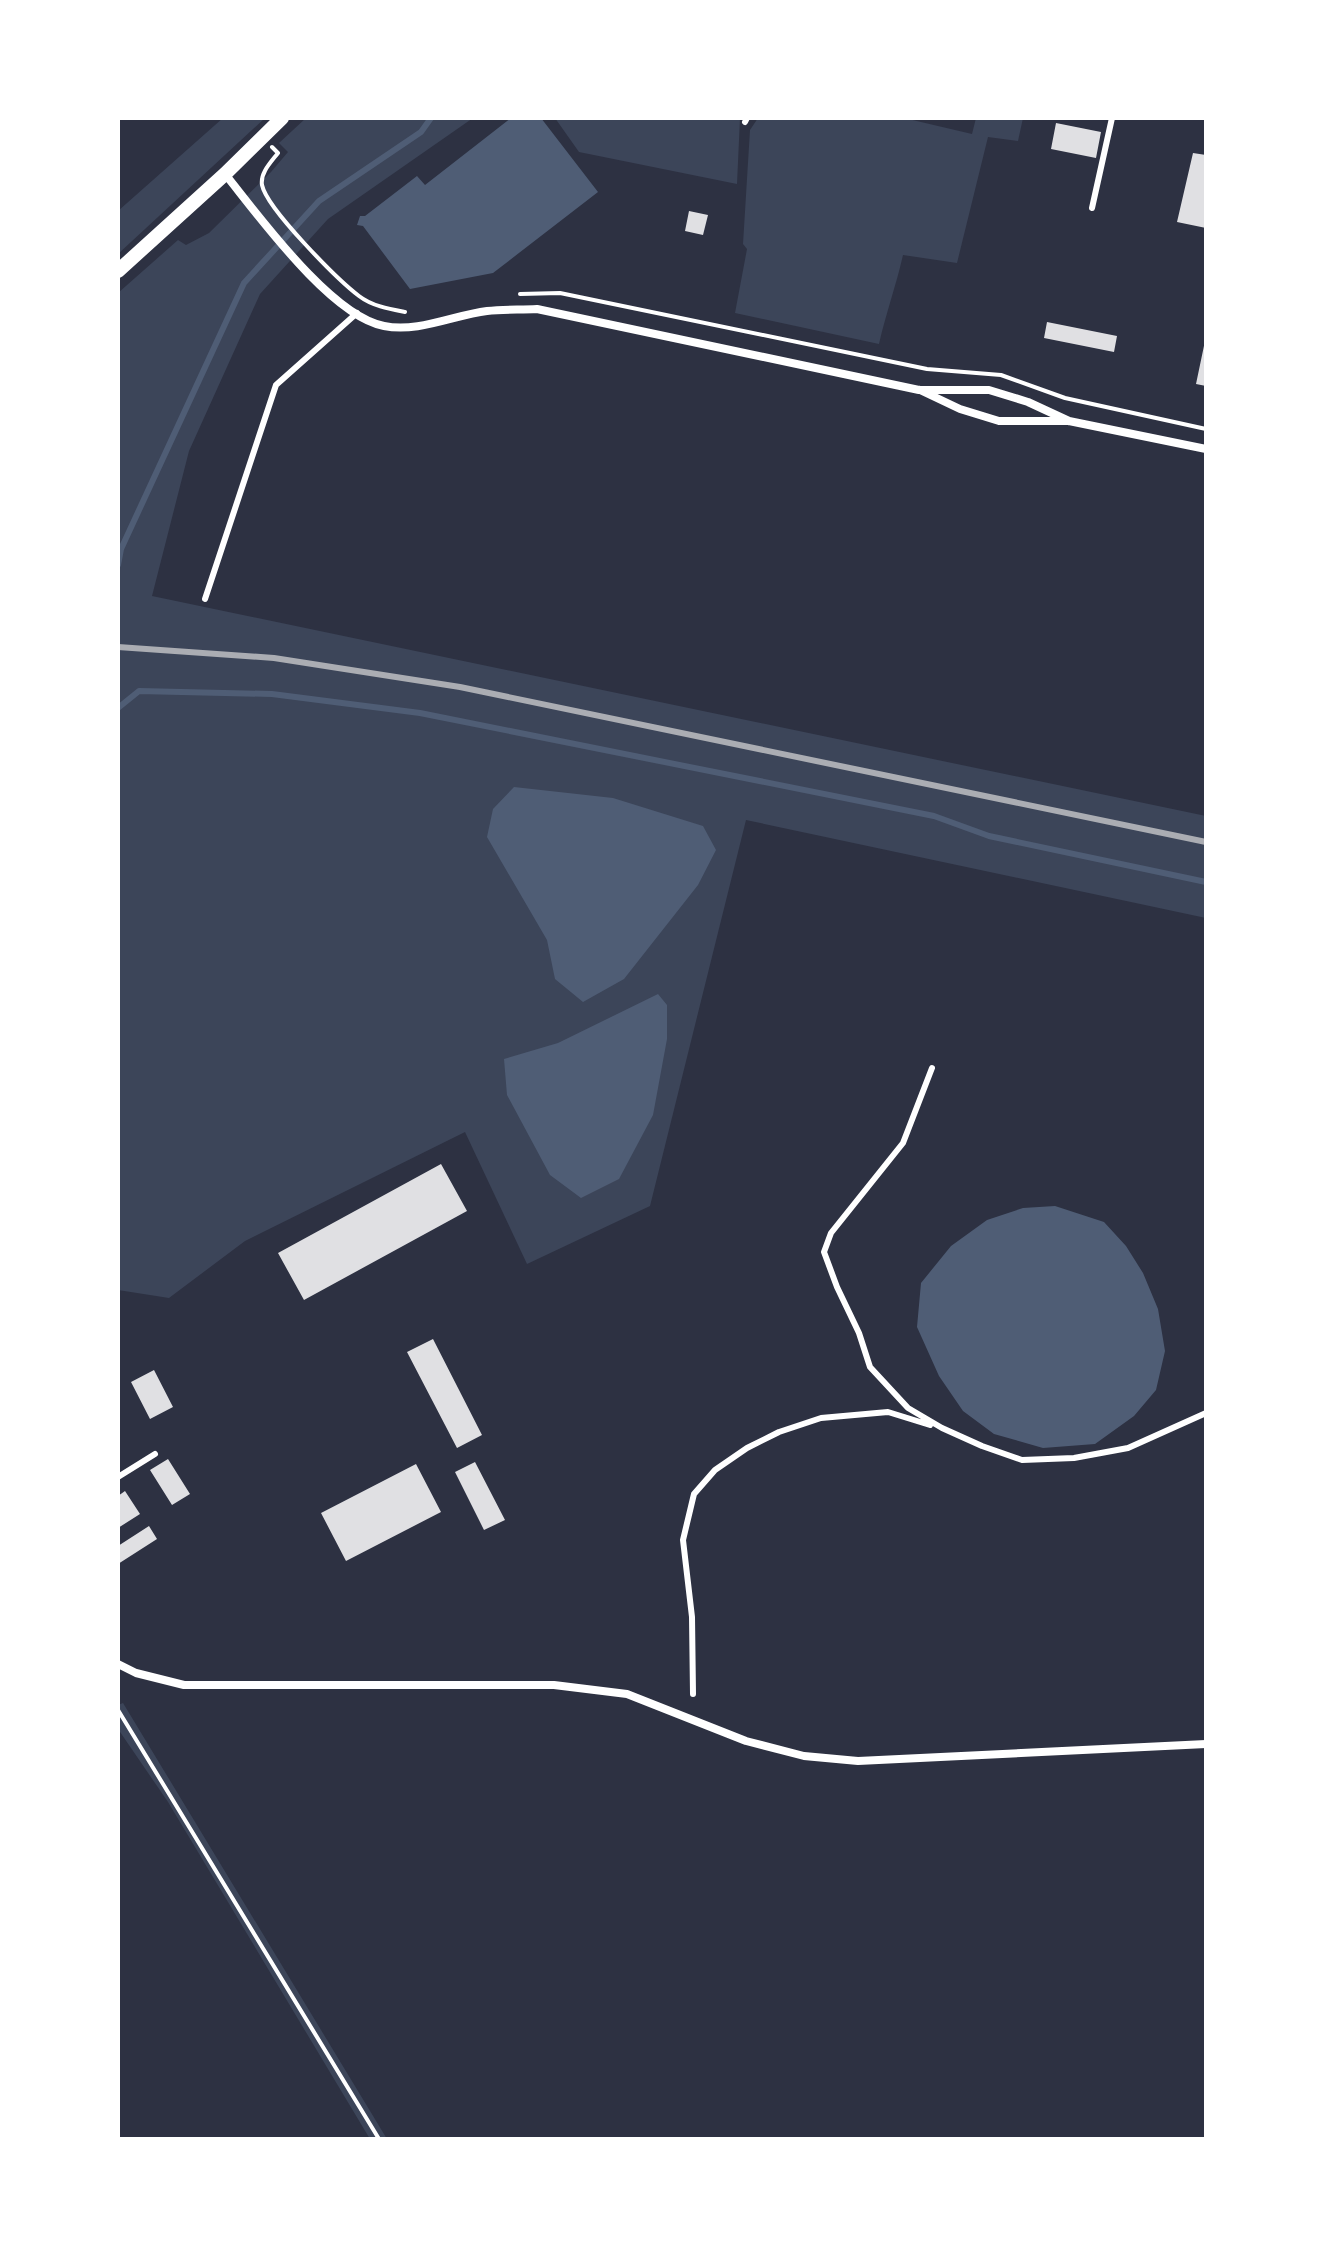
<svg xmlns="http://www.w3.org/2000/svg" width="1324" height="2257" font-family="'DejaVu Sans',sans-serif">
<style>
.green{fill:#3c4559}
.water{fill:#4f5d75}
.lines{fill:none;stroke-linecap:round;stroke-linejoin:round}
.stream{stroke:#4f5d75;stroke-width:6}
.building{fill:#e0e0e3}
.path{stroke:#fff;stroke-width:4}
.service{stroke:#fff;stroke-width:6}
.minor{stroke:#fff;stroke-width:8}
.tertiary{stroke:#fff;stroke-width:14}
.rail{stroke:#abadb3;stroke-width:6}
</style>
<rect width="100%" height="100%" fill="#2d3142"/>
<path class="green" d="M223 118H265L118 254V211Z
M306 118H473L328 219 260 294 189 451 152 596 1206 816V918L746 820 650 1206 527 1264 465 1132 245 1241 169 1298 118 1290V293L178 240 186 245 209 233 271 172 288 152 279 143Z
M555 118H740L737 184 579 152Z
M758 118H904L972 134 976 118H1023L1018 141 988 137 957 263 903 255C896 286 886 313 879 344L735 313 747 249 743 244 750 130Z
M123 1703 387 2139H370L168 1802 118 1729V1705Z"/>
<path class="water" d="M511 118H541L598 192 493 273 410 289 363 226 357 225 360 216H365L417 176 425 185Z
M514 787 613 798 703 826 716 850 698 885 624 979 583 1002 555 979 547 940 487 837 493 809Z
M658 994 667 1005V1039L653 1115 619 1179 581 1198 550 1175 507 1095 504 1059 558 1043Z
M1055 1206 1104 1222 1126 1246 1143 1273 1158 1309 1165 1351 1156 1390 1134 1416 1095 1444 1043 1448 994 1434 963 1411 939 1376 917 1327 921 1283 951 1246 987 1220 1023 1208Z"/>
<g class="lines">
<path class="stream" d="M118 565 121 549 244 283 319 201 421 132 431 118
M118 708 139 691 272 694 420 713 934 816 989 836 1206 882"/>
</g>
<path class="building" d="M1056 123 1101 132 1096 158 1051 149Z
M1193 153 1206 155V228L1177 222Z
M689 211 708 215 703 235 685 231Z
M1047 322 1117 336 1114 352 1044 338Z
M1205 341H1206V386L1196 384Z
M441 1164 467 1211 304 1300 278 1253Z
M433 1339 482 1435 457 1448 407 1352Z
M154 1370 173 1407 150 1419 131 1382Z
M168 1459 190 1494 172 1505 150 1470Z
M475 1462 505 1520 484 1530 455 1472Z
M416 1464 441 1512 346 1561 321 1513Z
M125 1491 140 1514 118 1528V1496Z
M149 1526 157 1539 118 1564V1546Z"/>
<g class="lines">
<path class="path" d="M272 147 278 153C271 162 260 173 262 185 267 209 338 280 359 296 372 306 389 309 405 312
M520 294 560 293 927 369 1001 375 1065 398 1206 429
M118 1710 379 2139"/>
<path class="service" d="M745 122 747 118
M1092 208 1112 118
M205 599 276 385 357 313
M932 1068 903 1143 831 1233 824 1252 837 1287 859 1333 870 1367 908 1408 942 1428 982 1446 1022 1460 1074 1458 1128 1448 1206 1413
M118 1477 155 1454
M693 1694 692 1617 683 1540 694 1494 715 1470 747 1448 779 1432 821 1418 888 1412 930 1425"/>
<path class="minor" d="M225 174C259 216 331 316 384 326 418 333 454 315 487 311 504 309 520 310 537 309L919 390H989L1028 402 1069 421
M920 390 960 409 999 421H1069L1206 449
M118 1664 136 1673 184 1685H554L627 1694 746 1741 804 1756 858 1761 1206 1744"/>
<path class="tertiary" d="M118 271 225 174 282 118"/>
<path class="rail" d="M118 647 274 658 460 687 1206 842"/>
</g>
<rect width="1324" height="2257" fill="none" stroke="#ffffff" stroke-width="240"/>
</svg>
